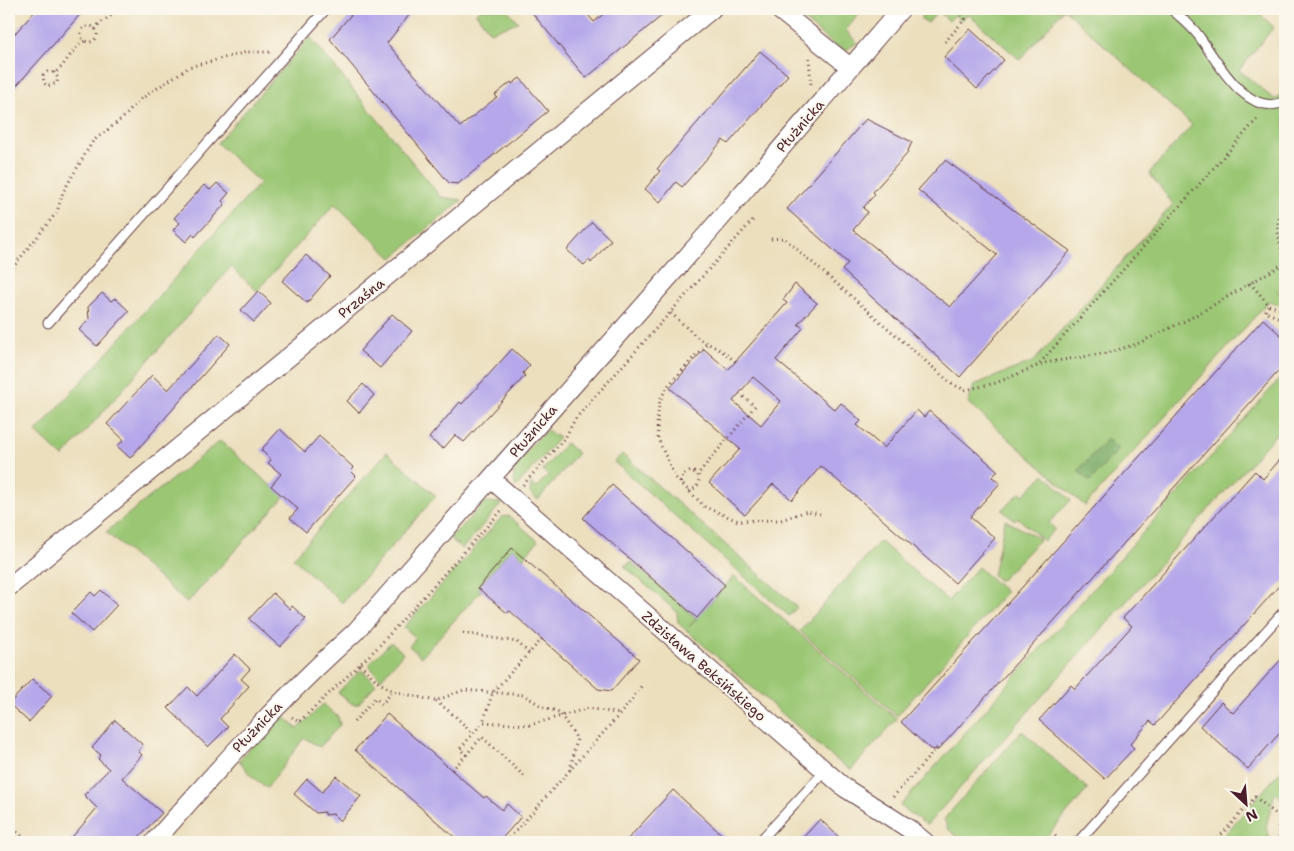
<svg xmlns="http://www.w3.org/2000/svg" width="1294" height="851" font-family="'Shantell Sans',sans-serif">
<style>
.green{fill:#9bc774;stroke:#727350}
.forest{fill:#7cac66;stroke:#636648}
.building{fill:#b5a7ea;fill-rule:evenodd}
.lines{fill:none;stroke-linecap:round;stroke-linejoin:round}
.service-casing{stroke:#623c41;stroke-width:11}
.minor-casing{stroke:#623c41;stroke-width:20}
.path{stroke:#623c41;stroke-width:3;stroke-dasharray:1 4;stroke-linecap:butt}
.service{stroke:#fff;stroke-width:9}
.minor{stroke:#fff;stroke-width:18}
.labels{text-anchor:middle;stroke-width:4;stroke-linejoin:round;paint-order:stroke}
.street-label{font-size:14px;fill:#4a1f2b;stroke:#fbf7ec}
</style>
<rect width="100%" height="100%" fill="#fbf7ec"/>
<filter id="ink" filterUnits="userSpaceOnUse"><feTurbulence type="fractalNoise" baseFrequency=".02" numOctaves="2"/><feDisplacementMap in="SourceGraphic" scale="10" xChannelSelector="R" yChannelSelector="G"/><feConvolveMatrix kernelMatrix="1 2 1 2 8 2 1 2 1" color-interpolation-filters="sRGB"/></filter>
<filter id="wash" filterUnits="userSpaceOnUse"><feTurbulence type="fractalNoise" baseFrequency=".0096" numOctaves="4" result="noise"/><feDisplacementMap in="SourceGraphic" scale="20" xChannelSelector="R" yChannelSelector="G"/><feGaussianBlur stdDeviation="1.12" result="paint"/><feColorMatrix in="noise" values="0 0 0 0 0 0 0 0 0 0 0 0 0 0 0 0 0 1.4 0 .05"/><feComposite in="paint" operator="in"/></filter>
<g filter="url(#wash)">
<rect width="100%" height="100%" fill="#ecdfbe"/>
<path class="green" d="M481 9H507L518 22 490 32 476 13Z
M791 9H863L846 30 857 43 846 50 835 46Z
M928 9H1260L1263 17 1274 27 1239 70 1275 100 1285 89V282L1277 292 1285 293V307L1269 301 1085 506 968 403 974 385 1034 361 1173 204 1149 173 1192 125 1064 9 1020 60 968 14 961 20 955 15 949 21 938 11 928 23 920 18Z
M310 37 441 197 462 200 392 258 335 204 257 291 231 267 63 457 36 432 260 183 217 143Z
M1285 373V424L927 825 900 806Z
M547 430 559 438 516 487C505 465 534 444 547 430Z
M220 441 284 497 187 603 106 532Z
M566 443 578 453 538 500 530 493 531 483 536 488 548 475 543 470Z
M387 452 436 496 342 603 293 558Z
M622 454 797 607 789 616 614 462Z
M1044 474 1071 500 1049 523 1055 529 1044 541 1018 518 1015 521 1002 510 1020 492 1024 495Z
M485 502 502 503 462 549 450 538Z
M509 516 538 541 523 558 512 548 478 587 481 591 421 657 409 646 416 638 404 627 502 517Z
M1005 520 1040 539 1002 579 998 580 993 575Z
M880 541 948 601 978 567 1006 592 897 716 800 631Z
M631 562 696 618 689 627 734 576 897 719 851 770 830 755 678 623 677 612 624 566Z
M391 642 403 653 381 679 370 667V663Z
M360 671H363L376 684 358 704H352L338 692Z
M323 704 338 717 340 725 320 747 304 738 267 788 250 775 239 760 281 714 298 729Z
M1022 731 1088 789 1042 842 1036 837 1031 842H964L948 829 944 819Z
M1285 766V801L1275 793 1266 827 1272 842H1218Z"/>
<path class="forest" d="M1107 439 1119 449 1090 481 1078 471Z"/>
<g id="blocks">
<path class="building" d="M37 9H85L9 94V40Z
M356 9H414L387 43 460 127 497 97 495 95 511 82 512 84 520 78 548 111 458 184 449 183 330 39Z
M529 9H583L594 22 609 9H670L586 78Z
M970 29 1004 60 977 89 944 57Z
M760 51 788 75 728 144 723 140 682 187 676 182 660 202 645 189 660 171 657 169Z
M866 119 912 142 906 155 873 192 875 194 863 208 868 212 853 230 950 307 997 255 918 190 945 160 1070 251 960 377 842 270 848 263 787 209Z
M217 183 229 193 222 201 225 204 195 237 193 234 186 242 173 230 180 223 174 218 204 185 210 190Z
M592 222 611 240 591 263 589 260 584 265 567 250Z
M306 255 330 276 307 303 282 281Z
M795 284 817 303 798 324 803 328 776 360 835 410 841 403 861 421 857 425 884 448 917 410 924 417 929 411 998 471 992 477 1000 483 970 517 995 538 955 583 821 466 792 500 773 484 745 515 709 483 740 449 670 388 704 349 728 370 787 303 783 300ZM753 377 781 401 761 425 733 401Z
M258 291 271 303 254 322 241 310Z
M102 293 111 301 115 298 129 311 97 346 79 330 89 319 88 307Z
M392 314 412 331 380 368 360 351Z
M1263 319 1285 339V364L938 750 930 749 901 722Z
M219 334 230 344 130 458 117 446 124 440 107 424 152 375 168 390Z
M512 349 530 365 523 373 525 376 464 442 455 435 443 449 429 438 460 402 462 404Z
M363 384 374 395 359 413 347 401Z
M280 429 305 452 319 436 354 468 351 471 356 476 306 532 290 518 298 509 271 486 281 474 268 463 271 460 261 450Z
M1285 454V579L1155 725 1150 721 1130 744 1134 748 1105 779 1039 720 1071 685 1075 689 1132 626 1123 618 1255 471 1263 479Z
M612 485 725 585 697 618 583 518Z
M512 548 639 659 611 691 598 689 510 611 507 613 478 588Z
M101 590 117 605 92 632 71 613 91 592 95 596Z
M273 593 290 609 292 606 306 619 280 647 249 619Z
M235 654 250 669 241 679 249 686 220 719 228 727 208 747 168 708 188 687 197 696Z
M1285 655V727L1248 769 1200 726 1221 702 1233 713Z
M32 679 52 696 29 722 9 704Z
M387 714 484 798 486 796 502 810 507 804 521 817 499 842H460L355 750Z
M115 720 143 745 138 751 142 755 122 778 162 813 134 842H68L97 808 84 795 109 769 98 759 101 755 92 748Z
M336 776 361 796 340 821 333 814 325 815V812L316 813 294 794 307 779 322 792Z
M673 790 730 842H625Z
M820 819 844 842H799Z"/>
</g>
</g>
<g filter="url(#ink)">
<use href="#blocks" fill-opacity="0" stroke="#623c41" stroke-width="1"/>
<g class="lines">
<g class="service-casing">
<path id="service" d="M1171 9C1182 18 1193 27 1201 39 1218 63 1249 120 1285 101
M48 323 326 9
M759 842 825 771
M1078 842 1285 610"/>
</g>
<g class="minor-casing">
<path id="minor" d="M778 9 850 67
M491 479 845 788 909 829 925 842
M9 587 712 9
M154 842C218 769 282 697 355 632L707 234 901 9"/>
</g>
<path class="path" d="M81 34a8 8 0 1 1 16 0a8 8 0 1 1-16 0Z
M95 29C99 22 112 16 120 9
M945 42 965 19 961 15 966 9
M809 58 811 84
M54 72 58 78 57 83 47 86 44 83 43 75 47 72C49 71 52 72 55 72 63 70 75 43 85 41
M771 239 784 238 952 384 965 390 996 383 1044 363 1107 353 1137 344 1191 318 1285 263
M1285 263C1280 244 1272 221 1285 203
M9 272 57 212 63 192 93 141 123 118 141 99 189 67 247 52H270
M1250 283 1269 305 1265 312 1285 320
M1269 305 1285 311
M671 313 699 339 722 351 736 362
M706 344 668 386 660 400 657 420 658 439 675 477 705 507 738 521 781 520 807 511 820 514
M1040 363 1259 117
M681 483 683 475 691 471 698 474
M523 485 565 438 575 419 753 220
M689 491 697 487 699 480 698 474 755 406 740 394
M463 633 517 642 529 653
M542 639 493 692 483 722 530 725 589 708 620 714
M360 664 378 682 393 691 435 701 464 690 524 695 543 707 559 712 577 739 570 770
M436 701 455 716 473 734
M292 717 299 722 377 648 501 511
M354 722 375 698 382 704 393 691
M466 755 482 737 524 776
M452 770 466 755 460 749 483 722
M893 797 937 748
M9 826 30 842
M1055 836 1062 842
M506 842 627 706 642 685
M1215 842 1255 797 1281 818
M1280 842 1278 823 1285 814"/>
<use href="#service" class="service"/>
<use href="#minor" class="minor"/>
</g>
</g>
<g class="labels">
<g class="street-label">
<text transform="translate(800 126) rotate(-49)" y="5">Płużnicka</text>
<text transform="translate(361 298) rotate(-39)" y="5">Przaśna</text>
<text transform="translate(533 431) rotate(-49)" y="5">Płużnicka</text>
<text transform="translate(704 666) rotate(41)" y="5">Zdzisława Beksińskiego</text>
<text transform="translate(257 727) rotate(-46)" y="5">Płużnicka</text>
</g>
</g>
<rect width="1294" height="851" fill="none" stroke="#fbf7ec" stroke-width="30"/>
<g transform="translate(1246 804) rotate(154)" stroke="#fbf7ec" stroke-width="4" paint-order="stroke">
<path d="M0-4L9 19L0 12L-9 19Z" fill="#4a1f2b"/>
<text y="-8" font-size="14" font-weight="bold" text-anchor="middle" fill="#4a1f2b">N</text>
</g>
</svg>
